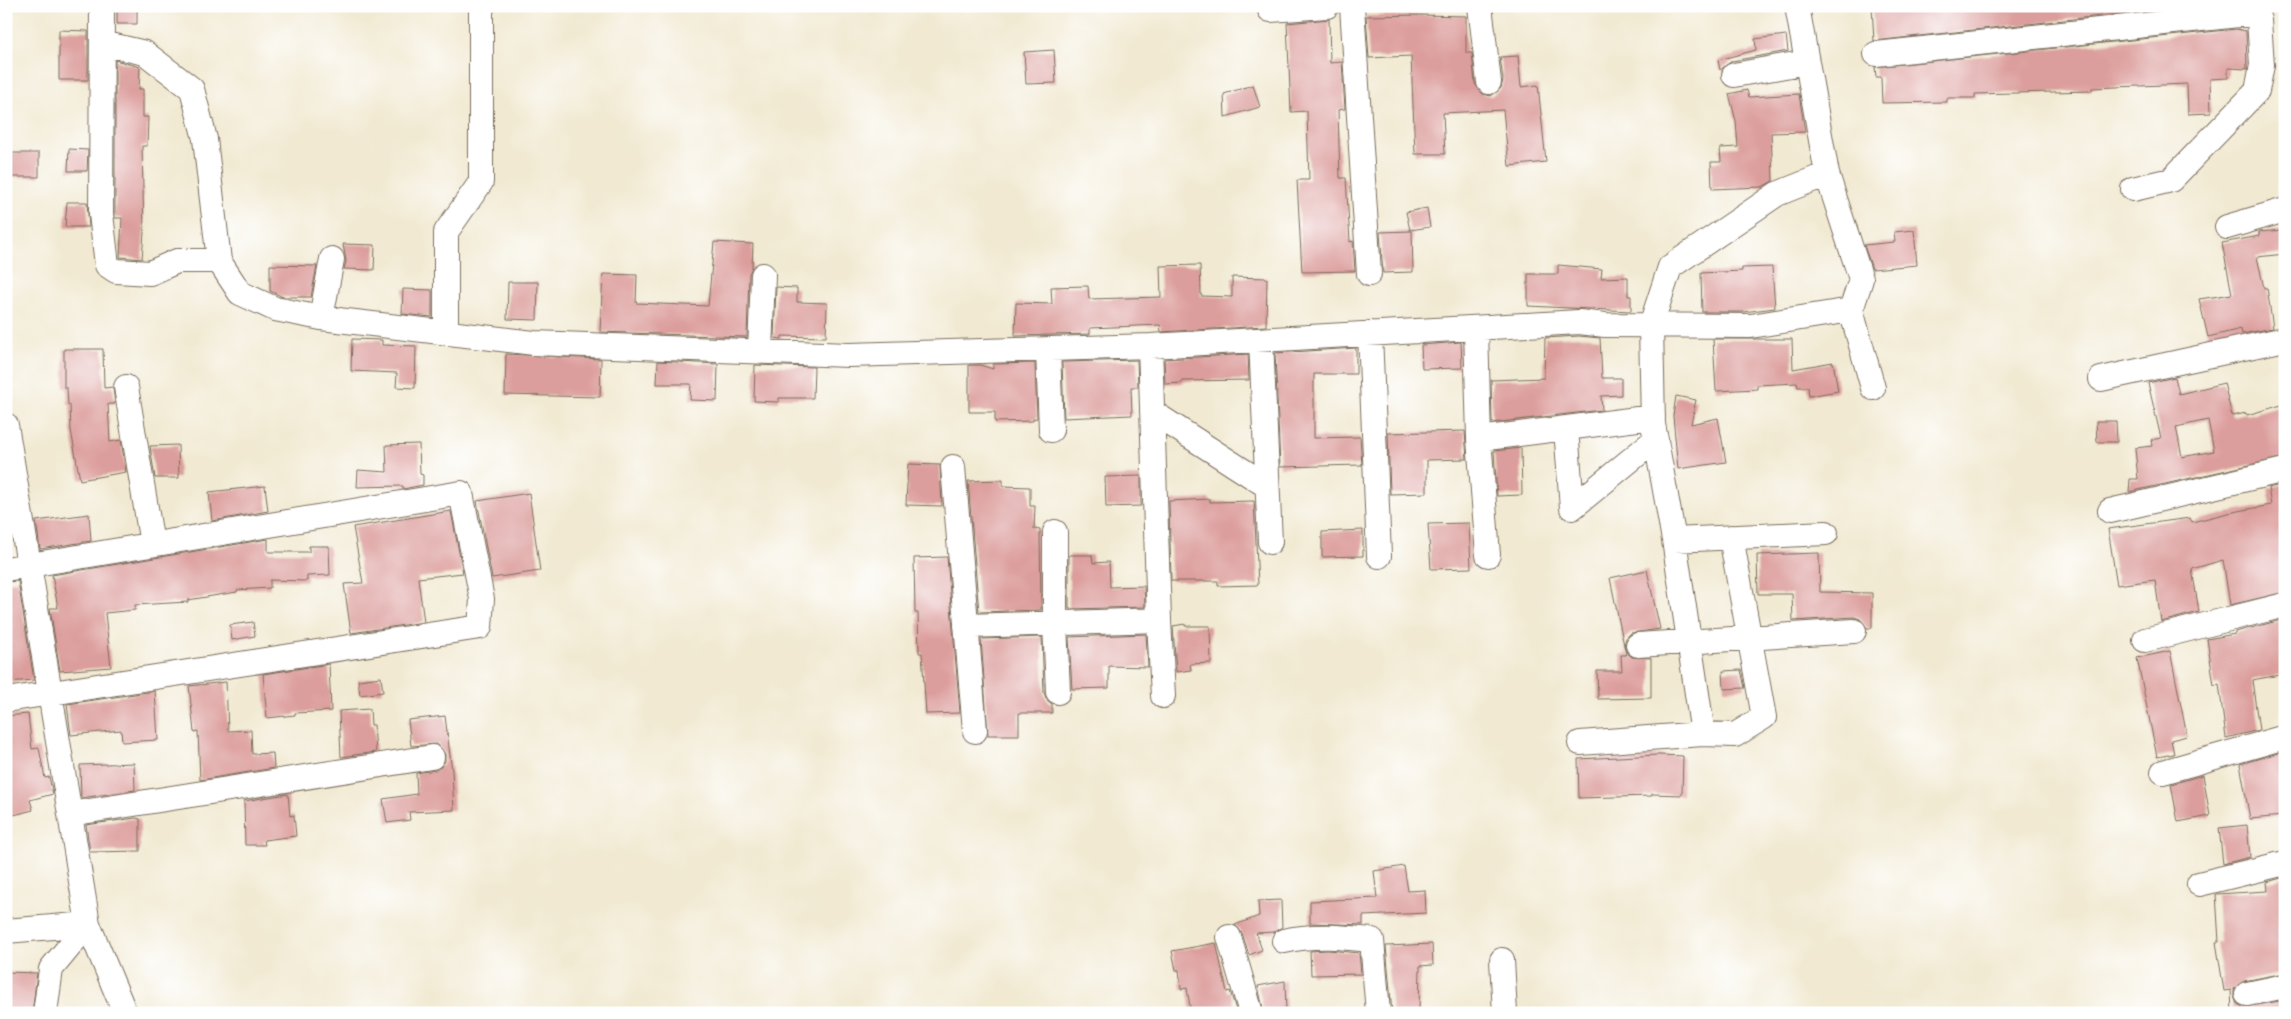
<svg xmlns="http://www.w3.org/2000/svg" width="2291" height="1019" font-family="Pangolin,sans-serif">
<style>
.building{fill:#dc9e9c;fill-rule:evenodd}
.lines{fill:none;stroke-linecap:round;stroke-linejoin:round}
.minor-casing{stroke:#7b6d5d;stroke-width:26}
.minor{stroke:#fff;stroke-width:24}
</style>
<rect width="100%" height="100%" fill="#fff"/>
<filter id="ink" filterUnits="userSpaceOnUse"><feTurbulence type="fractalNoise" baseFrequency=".02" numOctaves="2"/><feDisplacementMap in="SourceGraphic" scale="10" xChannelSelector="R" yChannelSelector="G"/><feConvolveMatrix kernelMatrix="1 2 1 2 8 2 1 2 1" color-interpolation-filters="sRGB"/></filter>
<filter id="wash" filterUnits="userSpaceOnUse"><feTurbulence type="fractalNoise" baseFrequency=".0096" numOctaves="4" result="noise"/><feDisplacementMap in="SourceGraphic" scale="20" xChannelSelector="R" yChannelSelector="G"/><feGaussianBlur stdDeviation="1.12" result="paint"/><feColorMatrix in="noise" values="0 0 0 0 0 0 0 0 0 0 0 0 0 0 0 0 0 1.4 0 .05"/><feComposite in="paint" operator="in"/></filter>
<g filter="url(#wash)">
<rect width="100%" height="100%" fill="#f1e9d1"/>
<g id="blocks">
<path class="building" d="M117 6H137V24H117Z
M1872 6H2191L1874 41Z
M1420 15 1466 16V53H1472L1475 84 1483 94 1491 96 1501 88 1503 80 1500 57 1518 56 1521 87 1538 85 1546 162 1509 166 1503 110 1443 113 1445 154H1415L1411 56 1369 58 1366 16Z
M1329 19 1330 63 1342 62 1345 109 1338 110 1340 178H1346L1350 242 1353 241 1355 271 1302 272 1297 180H1309L1307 111 1291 112 1287 23Z
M2236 29 2246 31 2247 69 2228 68V78L2210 79 2211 113 2188 114 2187 84 2092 88V91L1975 94V98H1947V102L1882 103 1881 77H1876L1875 67Z
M59 30 88 31V80H59Z
M1786 35 1788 51 1732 61 1720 70 1718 60 1756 50 1755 39Z
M1054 50 1056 83 1026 84 1024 52Z
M115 60 140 67 139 89H143V117H148L147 146H142L144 232 142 259 120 257 122 218H115Z
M1253 85 1260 107 1225 117 1224 94Z
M1747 90 1749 97 1799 94 1805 132 1771 133 1773 181 1762 187 1712 189 1711 162H1721L1720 148 1738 147 1736 121 1729 94Z
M69 149 88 150 87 171H68Z
M12 153H39V177H12Z
M67 202H87L89 227H65Z
M1427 208 1430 227 1410 230 1406 212Z
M1914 230 1917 265 1872 269 1864 245 1895 242 1894 232Z
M2283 230 2285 254 2257 257 2264 288H2267L2273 328 2242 334 2241 329 2208 337 2199 299 2232 294 2222 243 2259 236V232Z
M1412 231 1413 272 1383 273 1380 232Z
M714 242 753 244 752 267 749 274 747 337 600 332 603 274 637 275 636 303 708 306Z
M343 244 375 245 374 270 344 269 346 261Z
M270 265 317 266 311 297H283L270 291Z
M1200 265 1201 296 1232 297V277L1267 278 1266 326 1161 332 1160 325 1090 328V334L1015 336 1016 303 1052 304 1051 287 1088 286 1089 299 1161 297 1160 266Z
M1558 265 1602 269 1601 278 1628 277V296H1631V311L1528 306V274H1558Z
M1772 267 1775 308 1743 312H1702L1701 273 1742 271V268Z
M508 282H538L537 320 507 319Z
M776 287 797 288V302L827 303 826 337 782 336V339L774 338Z
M403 289 432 290V317L402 314Z
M1579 336 1600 338 1602 378H1621V395L1601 396 1602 410 1492 423 1491 380 1544 378 1545 338Z
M352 339 382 340V345L416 346 415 388 396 387 397 373 351 371Z
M1713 339H1792L1793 369 1833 362 1838 391 1809 396 1808 387H1798L1797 383 1757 385V389L1716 391Z
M1461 342 1462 368 1422 369 1421 345Z
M1356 348V374H1314V438L1360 437 1362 465 1280 467 1275 353Z
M64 349H103L104 388 113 387 115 404H108L110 442 121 440 126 472 80 480 71 430 70 405H68L67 388H64Z
M506 354 601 359 600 397 505 395Z
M1248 354 1249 380 1182 381V383L1165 384 1164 359Z
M1137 360 1138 387H1131L1132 415 1064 418 1062 362Z
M658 361 718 364 717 401 690 400 691 384H657Z
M1035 363 1037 418 1033 419V421L995 422V412H969V365H980L993 369V364Z
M755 365 814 367 813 398H779V402L754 401Z
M2175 377 2179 394 2224 383 2232 416 2246 413 2247 415 2285 404V457L2129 492 2130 479H2138L2135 448 2152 446 2151 440 2161 438 2148 383ZM2208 420 2214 451 2182 457 2176 427Z
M1676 396 1696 400 1691 424 1718 418 1726 462 1678 469 1673 416Z
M2096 421H2116L2117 442H2097Z
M1465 431 1467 459 1427 460V493L1390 494 1388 433Z
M419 444 420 474 423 475V485L403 489V486L357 487 358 470 387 472 386 445Z
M178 445 179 478H155L150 446Z
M1521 448 1522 495 1497 496 1494 451Z
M908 464 940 465 942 506 906 505Z
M1141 476V506L1106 507 1105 477Z
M1003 480V486L1030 487V506H1035L1034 529 1040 530 1041 610 979 612 968 481Z
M2285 484V592L2230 605 2223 560 2192 569 2199 612 2161 622 2155 580 2117 585 2108 529 2190 518 2192 522 2228 513 2271 505 2268 488Z
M265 486 268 511 212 521 209 492Z
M529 493 540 571 492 578 477 501Z
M1210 499V502L1254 501 1258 585 1218 586V581H1171L1169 501Z
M451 511 463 573 418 578 424 622 351 633 344 584 363 583 353 527Z
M89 514 91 541 40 549 36 521Z
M1469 523 1471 568 1431 569 1428 524Z
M1363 530V556L1322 557V532Z
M268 539V552H309V546H329L330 575 307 576V581L270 580V588L237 590V592L188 600V602L135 605V610L105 613 111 667 60 671 50 608H58L52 575Z
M1819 553 1820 592 1872 593V628H1867L1860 619 1854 617 1793 621 1792 594H1758L1757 555Z
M1069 555H1092L1093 563 1109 562 1110 587 1144 586 1145 607 1069 609Z
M947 557 960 713 926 714 922 653H919L918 613H915L914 558Z
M1647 570 1660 629 1631 633 1626 638 1624 645 1627 653 1632 657 1651 658V698L1598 699 1597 671H1622L1621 655H1626L1610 578Z
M18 581 34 680 6 682V582Z
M2285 619V674L2252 680 2259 730 2226 738 2219 684 2214 685 2207 639 2235 634V632Z
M253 622 255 636 232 640 230 625Z
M1185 624V626H1210L1211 663 1190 664 1191 670 1176 672 1173 626Z
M1146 634 1148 667 1109 666V688L1072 689 1069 637Z
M1042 637 1044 693 1047 700 1052 704V713H1019V735H988L981 639Z
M2170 651 2187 736 2171 740 2174 754 2157 757 2137 658Z
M329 664 331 711 295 713V715L267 718 263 674Z
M1741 670 1745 688 1724 689 1723 671Z
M381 677 383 692 360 695 358 680Z
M226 682 228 731 251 730 252 754 273 753 274 768 200 780 198 731 194 732 189 686Z
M155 691 158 740 122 742 121 730 71 735 67 704Z
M370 709 371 725H374L376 752 341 757 339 711Z
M28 714 32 749 39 748 45 778 49 777 53 794 30 800 33 810 6 817V716Z
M445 716 452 771 454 810 409 812 410 820 387 823 383 799 417 794 416 773 435 770 441 767 445 761V754L437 744 411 746 408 720Z
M2285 751V798H2282L2283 816 2250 819 2240 764Z
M1659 755 1683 756 1682 795 1652 794V796L1579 798 1578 759Z
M134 763 135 790 81 798 80 765Z
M2203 775 2210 816 2178 822 2171 784Z
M288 794 290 816 294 815 296 836 264 840 265 845H245L244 801Z
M136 818 140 819V851L90 852 86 825Z
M2247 825 2250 857 2223 864 2219 828Z
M1404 866 1408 891 1425 890 1426 913 1363 916V925L1310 923V901L1377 898 1374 871Z
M2285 877V973L2244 981 2234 989V996L2237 1004 2243 1007 2280 1001V1013H2232L2231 990 2224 991 2216 942H2219L2216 894 2268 891 2267 882Z
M1281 900 1282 927 1274 932 1256 933 1262 950 1249 955 1242 933 1235 925 1259 916 1258 901Z
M1216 943 1227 992 1230 991 1237 1013H1191L1187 988 1181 989 1179 970H1176L1172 951Z
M1432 944 1433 965 1420 966 1419 1013H1392L1386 946Z
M1328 950 1359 953 1361 974 1311 975 1310 951Z
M6 972 37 973 32 1013H6Z
M1285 981 1286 1013H1264L1258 986Z"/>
</g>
</g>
<g filter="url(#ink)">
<use href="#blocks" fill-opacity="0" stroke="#7b6d5d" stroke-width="1"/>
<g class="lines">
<g class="minor-casing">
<path id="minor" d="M102 6 101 214 107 265 116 271 150 273 177 261H219
M1352 6 1369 274
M1480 6 1489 82
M1270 10 1327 6
M102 43 145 53 192 89 205 139 219 261 240 293 275 309 321 318 534 343 849 355 1150 346 1579 322 1605 325 1751 326 1851 310 1861 279 1827 174 1797 6
M1876 54 2257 13
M1734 75 1807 62
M2133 189 2171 180 2257 91 2262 65 2259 20 2254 6
M2227 227 2285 210
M1851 310 1873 388
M321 318 332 259
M1476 328 1479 439 1488 555
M446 333V232L481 182V9L483 6
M1370 333 1379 556
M1261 340 1270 542
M1048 350 1051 430
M760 351 763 275
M2101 379 2285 339
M126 387 152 544
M1152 412 1267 486
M6 425 88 924 51 969 45 1013
M1566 428 1572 508 1656 439
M1479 439 1653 417
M953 467 975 731
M2110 511 2285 470
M1055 532V623L1058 692
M1674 540 1826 533
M6 569 461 493 482 599 480 627 6 700
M1159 620 1163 696
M966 626 1159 620 1150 346
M2145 640 2285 605
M1638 645 1854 631
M1703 734 1735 735 1764 717 1731 537
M1580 743 1703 734 1674 540 1653 424 1651 325 1670 267 1777 194 1827 174
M2163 772 2285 737
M70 814 432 757
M2199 884 2285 863
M6 931 88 924 125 1013
M1229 937 1251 1013
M1284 941C1313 934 1343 937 1372 940L1378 1013
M1502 960 1505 1013
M2247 994 2285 986"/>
</g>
<use href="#minor" class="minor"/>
</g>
</g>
<rect width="2291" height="1019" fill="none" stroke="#fff" stroke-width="25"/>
</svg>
